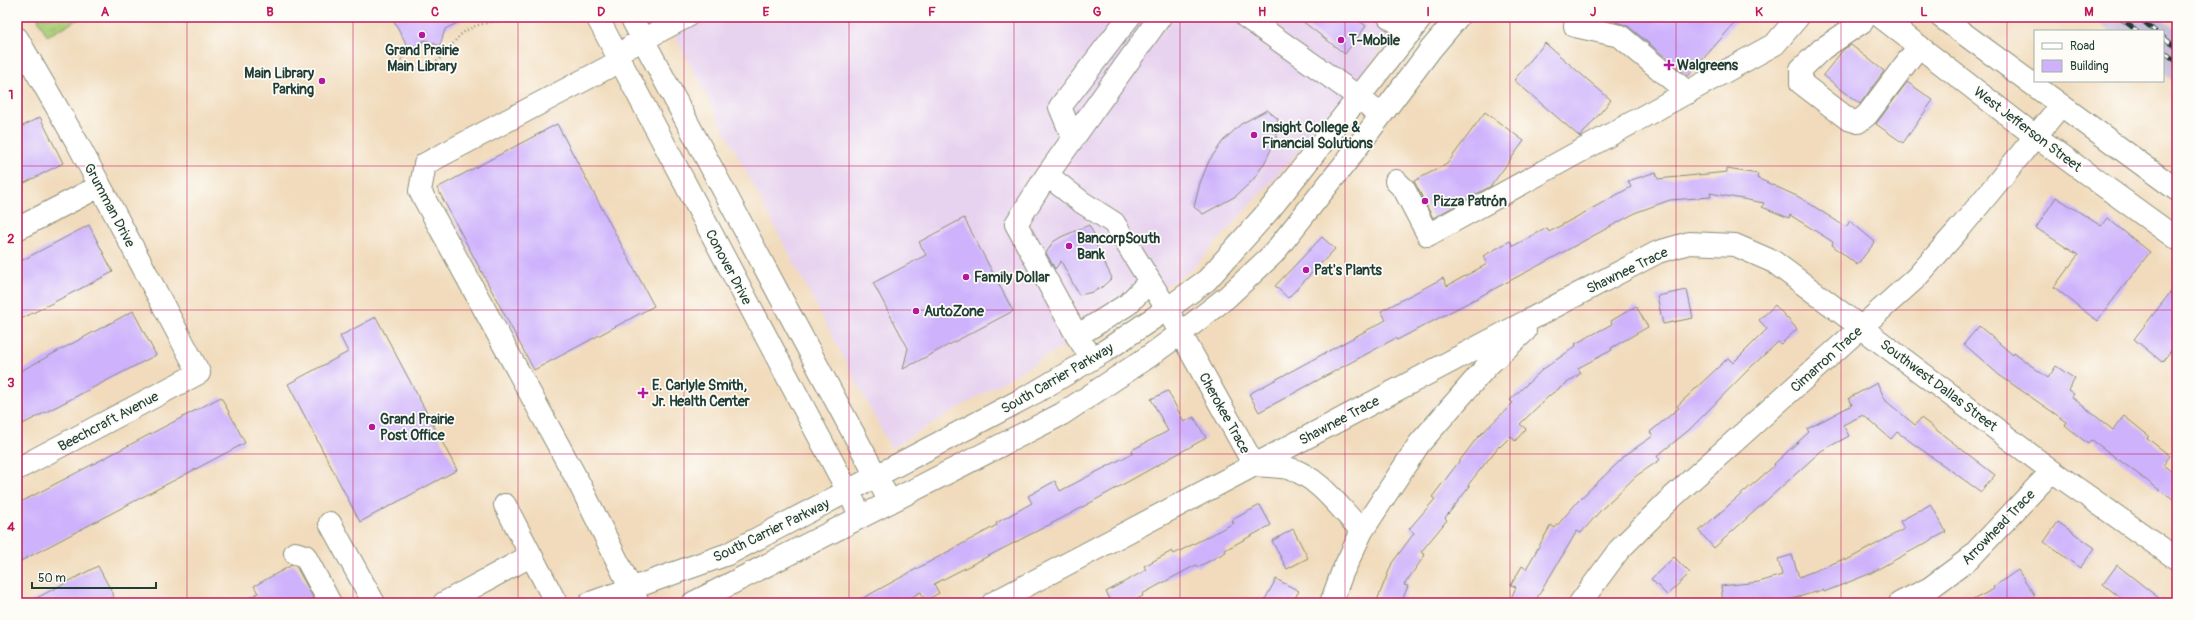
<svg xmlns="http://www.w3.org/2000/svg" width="2194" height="620" font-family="Pangolin,sans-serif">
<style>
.built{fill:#e7d2ef}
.railway{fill:#c8bfd8}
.park{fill:url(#park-tufts);stroke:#648555}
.building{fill:#ceb2fc}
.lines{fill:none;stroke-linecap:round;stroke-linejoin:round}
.minor-casing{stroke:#888c78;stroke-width:24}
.major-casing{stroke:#888c78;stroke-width:24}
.path{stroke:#888c78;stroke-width:2.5;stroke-dasharray:1 3;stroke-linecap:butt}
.minor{stroke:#fff;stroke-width:22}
.major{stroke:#fff;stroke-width:22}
.rail-casing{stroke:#1f3d34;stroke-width:4.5}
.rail{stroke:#fdfcf7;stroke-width:3;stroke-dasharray:9;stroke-linecap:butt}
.grid{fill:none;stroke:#c2185b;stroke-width:1;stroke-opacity:0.55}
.poi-dot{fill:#b5179e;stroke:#fdfcf7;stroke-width:1.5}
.labels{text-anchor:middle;stroke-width:3.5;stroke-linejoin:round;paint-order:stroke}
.poi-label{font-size:14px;font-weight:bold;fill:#1f3d34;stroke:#fdfcf7;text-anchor:start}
.street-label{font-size:14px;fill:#1f3d34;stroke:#fdfcf7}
.neatline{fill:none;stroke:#c2185b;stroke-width:1.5}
.grid-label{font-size:13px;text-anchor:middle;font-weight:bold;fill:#c2185b}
</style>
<defs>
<pattern id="park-tufts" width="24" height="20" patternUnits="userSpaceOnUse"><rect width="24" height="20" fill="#aacd76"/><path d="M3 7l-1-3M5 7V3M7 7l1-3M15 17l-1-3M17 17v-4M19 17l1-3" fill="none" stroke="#8aa862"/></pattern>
</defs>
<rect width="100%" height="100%" fill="#fdfcf7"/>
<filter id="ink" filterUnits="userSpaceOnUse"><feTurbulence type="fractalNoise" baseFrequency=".025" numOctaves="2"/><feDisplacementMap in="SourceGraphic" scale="8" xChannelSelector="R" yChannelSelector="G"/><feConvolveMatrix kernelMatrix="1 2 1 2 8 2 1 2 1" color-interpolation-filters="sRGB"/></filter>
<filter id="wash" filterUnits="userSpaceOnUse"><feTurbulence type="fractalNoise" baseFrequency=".012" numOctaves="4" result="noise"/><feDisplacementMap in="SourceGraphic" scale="16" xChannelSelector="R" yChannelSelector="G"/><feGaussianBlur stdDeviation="0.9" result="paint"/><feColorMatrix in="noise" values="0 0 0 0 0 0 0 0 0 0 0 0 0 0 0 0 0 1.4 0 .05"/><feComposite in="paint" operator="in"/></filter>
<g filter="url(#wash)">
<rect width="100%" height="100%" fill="#f1dbbc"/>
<path class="built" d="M665 17H1407L1310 139 1190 271 891 448Z"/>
<path class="railway" d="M2092 17H2160L2177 30V84L2163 73V31H2110Z"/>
<path class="park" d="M37 17H83L47 36Z"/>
<g id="blocks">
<path class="building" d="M392 17H469L445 29 440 46 425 40 409 49Z
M1297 17H1354L1366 26 1345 54Z
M1610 17H1740L1688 76 1628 26 1616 22Z
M1545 43 1611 100 1580 137 1514 80Z
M1851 45 1884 71 1860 104 1823 75 1844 49Z
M1907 82 1933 100 1903 143 1876 124Z
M1267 110 1278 119 1276 139 1265 162 1253 180 1236 196 1203 214 1194 207 1200 183 1209 161 1223 141 1241 124Z
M1485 112 1524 141 1491 186 1433 218 1414 181 1447 164Z
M40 117 63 163 17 187V129Z
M557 124 654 306 534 370 437 188Z
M1727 169 1758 174 1757 178 1799 197 1846 227 1850 221 1875 242 1857 265 1832 245 1833 242 1790 215 1789 218 1762 207 1764 203 1710 193 1711 197 1670 200 1637 212 1534 268 1397 340 1396 338 1259 412 1249 394 1386 320 1381 311 1443 278 1447 286 1487 264 1483 256 1510 241 1513 246 1547 228 1549 232 1631 187 1628 181 1656 172 1658 179 1727 172Z
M2056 197 2101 226 2107 218 2150 252 2097 321 2054 287 2078 255 2036 228Z
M964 218 1013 311 903 369 908 348 873 283 926 255 919 242Z
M89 225 113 272 17 321V263Z
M1089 225 1098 242 1095 243 1112 278 1102 287 1093 292 1079 295 1061 261 1055 269 1046 253 1053 242 1061 237Z
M1322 237 1335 249 1288 298 1275 286Z
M2177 284V343L2162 362 2134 339Z
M1687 290 1693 318 1663 324 1657 296Z
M1775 305 1797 329 1781 344 1778 342 1750 368 1689 430 1657 456 1660 460 1636 476 1601 510 1581 533 1577 531 1534 603H1509L1516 587 1511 585 1522 566 1526 569 1551 525 1555 528 1579 500 1622 459 1621 458 1653 436 1650 432 1679 408 1677 406 1728 358 1733 363 1767 329 1759 320Z
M1636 306 1648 327 1611 348 1612 350 1578 368 1581 373 1550 395 1520 424 1526 429 1515 441 1511 436 1500 447 1499 446 1468 485 1470 486 1445 518 1447 520 1421 552 1425 555 1404 585 1408 586 1401 603H1376L1392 563 1414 533 1409 529 1435 499 1432 497 1477 438 1513 403 1510 400 1542 370 1576 346 1575 344 1612 324 1611 321Z
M133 311 156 355 17 427V373Z
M376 317 457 470 360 522 288 384 348 352 340 336Z
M1979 326 2013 355 2014 353 2048 378 2056 366 2075 379 2068 390 2074 394 2072 397 2113 430 2124 416 2149 436 2147 438 2170 456 2163 465 2177 476V503L2092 440 2088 444 2065 425 2067 422 1999 375 1964 344Z
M1877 383 1886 401 1915 425 1921 418 1995 475 1981 492 1897 432 1891 439 1863 415 1843 425 1849 436 1821 451 1714 548 1699 531 1775 465 1774 464 1809 432 1807 429 1852 405 1849 398Z
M1168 391 1184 422 1194 417 1206 438 1072 513 934 584 939 593 925 601 921 592 901 603H854L997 525 996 523 1032 503 1028 496 1055 481 1060 491 1133 453 1132 450 1168 431 1151 399Z
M221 397 245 443 17 563V504Z
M1931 504 1946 532 1869 574 1824 592 1823 590 1777 603H1723L1721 586 1759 582 1782 575 1778 559 1792 555 1799 577 1844 559 1845 561 1904 529 1900 521Z
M1260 505 1271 525 1225 550 1226 552 1198 567 1196 565 1142 594 1143 596 1129 603H1112L1106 592 1146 570 1144 566 1172 551 1174 554 1234 523 1232 520Z
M2058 522 2095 548 2080 568 2044 542Z
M1293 529 1308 558 1287 569 1272 541Z
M1674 557 1690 573 1667 595 1651 579Z
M292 565 296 566 316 603H239L258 593 254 586Z
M2117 565 2165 603H2127L2103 584Z
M98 566 114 596 103 603H27Z
M2018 570 2035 596 2024 603H1967L1994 589 1993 587Z
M1276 579 1299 591 1292 603H1263Z"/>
</g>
</g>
<g filter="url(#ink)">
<use href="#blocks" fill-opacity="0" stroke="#888c78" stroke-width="1"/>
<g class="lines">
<g class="minor-casing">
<path id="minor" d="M597 17 861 516
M631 17 890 502
M1160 17 1047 175 1080 201 1114 223 1167 309 1254 465C1265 466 1277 466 1288 468 1320 477 1340 509 1362 531L1342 573 1331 603
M1246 17 1360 98 1380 115
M1389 17 1411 32
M1865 17 1862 22 1822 49 1801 69V83L1848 119 1858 122 1867 115 1919 46
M1575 26 1620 36 1688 93
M17 38 79 146 199 373 17 469
M631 46 686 17
M620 61 425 164 420 191 580 485 638 603
M1073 138 1060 107 1129 17
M1047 175 1016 224 1077 336 1092 358
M1396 181 1404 189 1428 235 1775 44 1798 17
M17 229 100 186
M1077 336 1128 304 1149 282
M505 505 556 603
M330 523 374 603
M1362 531 1419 444 1487 366 1525 331
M295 553 305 556 330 603
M444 603 521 561 532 557
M993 603 1658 252 1689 243 1735 245 1774 262 2052 471 2177 559
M1580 603 1619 550 1667 502 1916 278 1961 227 2061 105
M1900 603 1930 588 1969 559 2052 471"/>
</g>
<g class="major-casing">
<path id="major" d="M1881 17 2035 136 2177 239
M1941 17 2177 190
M590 603 728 554 1036 392 1105 351 1167 309 1207 280 1271 208 1422 17
M693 603 1062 414 1148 357 1181 333 1227 297 1273 254 1346 162 1431 49 1458 17"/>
</g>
<path class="path" d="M393 45C401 60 409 74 427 66 433 63 439 61 443 56 453 46 457 34 471 28 486 20 503 23 519 17"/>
<use href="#minor" class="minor"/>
<use href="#major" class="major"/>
<g class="rail-casing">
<path id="rail" d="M2119 17 2137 31
M2138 17 2155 31
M2163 37 2177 48
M2163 51 2177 62"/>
</g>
<use href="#rail" class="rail"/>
</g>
</g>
<path class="grid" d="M187 17V603M353 17V603M518 17V603M684 17V603M849 17V603M1014 17V603M1180 17V603M1345 17V603M1510 17V603M1676 17V603M1841 17V603M2007 17V603M17 166H2177M17 310H2177M17 454H2177"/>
<g class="poi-dot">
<circle cx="422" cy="35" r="4"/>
<circle cx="1341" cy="40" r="4"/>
<path d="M1667 59h4v4h4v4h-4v4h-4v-4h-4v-4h4z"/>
<circle cx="322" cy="81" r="4"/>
<circle cx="1254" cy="135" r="4"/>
<circle cx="1425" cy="201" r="4"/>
<circle cx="1069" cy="246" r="4"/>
<circle cx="1306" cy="270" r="4"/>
<circle cx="966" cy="277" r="4"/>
<circle cx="916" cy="311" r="4"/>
<path d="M641 387h4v4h4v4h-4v4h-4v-4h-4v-4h4z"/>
<circle cx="372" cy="427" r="4"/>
</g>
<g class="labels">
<g class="poi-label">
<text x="1349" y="45">T-Mobile</text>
<text x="422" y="55" text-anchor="middle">Grand Prairie<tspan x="422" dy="16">Main Library</tspan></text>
<text x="1677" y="70">Walgreens</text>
<text x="314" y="78" text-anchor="end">Main Library<tspan x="314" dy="16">Parking</tspan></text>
<text x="1262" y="132">Insight College &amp;<tspan x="1262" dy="16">Financial Solutions</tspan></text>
<text x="1433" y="206">Pizza Patrón</text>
<text x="1077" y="243">BancorpSouth<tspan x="1077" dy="16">Bank</tspan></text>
<text x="1314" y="275">Pat's Plants</text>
<text x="974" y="282">Family Dollar</text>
<text x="924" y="316">AutoZone</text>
<text x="652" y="390">E. Carlyle Smith,<tspan x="652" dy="16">Jr. Health Center</tspan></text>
<text x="380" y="424">Grand Prairie<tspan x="380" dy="16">Post Office</tspan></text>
</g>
<g class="street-label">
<text transform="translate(2028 129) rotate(37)" y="5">West Jefferson Street</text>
<text transform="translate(110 205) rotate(62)" y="5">Grumman Drive</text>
<text transform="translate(729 267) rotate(62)" y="5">Conover Drive</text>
<text transform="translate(1627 270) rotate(-26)" y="5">Shawnee Trace</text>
<text transform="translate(1826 359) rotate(-42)" y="5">Cimarron Trace</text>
<text transform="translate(1057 378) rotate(-30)" y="5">South Carrier Parkway</text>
<text transform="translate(1939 385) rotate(37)" y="5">Southwest Dallas Street</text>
<text transform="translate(1225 413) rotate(61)" y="5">Cherokee Trace</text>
<text transform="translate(1339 420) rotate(-28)" y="5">Shawnee Trace</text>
<text transform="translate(108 421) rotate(-28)" y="5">Beechcraft Avenue</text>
<text transform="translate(1998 527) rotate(-46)" y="5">Arrowhead Trace</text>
<text transform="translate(771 530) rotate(-26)" y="5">South Carrier Parkway</text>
</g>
</g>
<rect width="2194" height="620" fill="none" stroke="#fdfcf7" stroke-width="44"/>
<rect x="2034" y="30" width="130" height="52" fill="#fdfcf7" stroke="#a4b0a9"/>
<rect x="2042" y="43" width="20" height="6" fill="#ffffff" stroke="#a4b0a9"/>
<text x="2070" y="50" font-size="12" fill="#1f3d34">Road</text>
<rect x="2042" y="60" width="20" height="12" fill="#ceb2fc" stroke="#a4b0a9"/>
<text x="2070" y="70" font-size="12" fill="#1f3d34">Building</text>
<path d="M32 582v6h124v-6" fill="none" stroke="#1f3d34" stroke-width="2"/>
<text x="38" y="582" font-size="12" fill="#1f3d34" stroke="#fdfcf7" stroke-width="3" paint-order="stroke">50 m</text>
<rect x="22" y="22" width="2150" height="576" class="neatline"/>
<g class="grid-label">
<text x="105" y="16">A</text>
<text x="270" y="16">B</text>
<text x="435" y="16">C</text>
<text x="601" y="16">D</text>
<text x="766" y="16">E</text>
<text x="932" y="16">F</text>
<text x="1097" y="16">G</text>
<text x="1262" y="16">H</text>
<text x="1428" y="16">I</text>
<text x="1593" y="16">J</text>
<text x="1759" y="16">K</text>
<text x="1924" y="16">L</text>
<text x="2089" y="16">M</text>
<text x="11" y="99">1</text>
<text x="11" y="243">2</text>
<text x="11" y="387">3</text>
<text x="11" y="531">4</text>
</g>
</svg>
